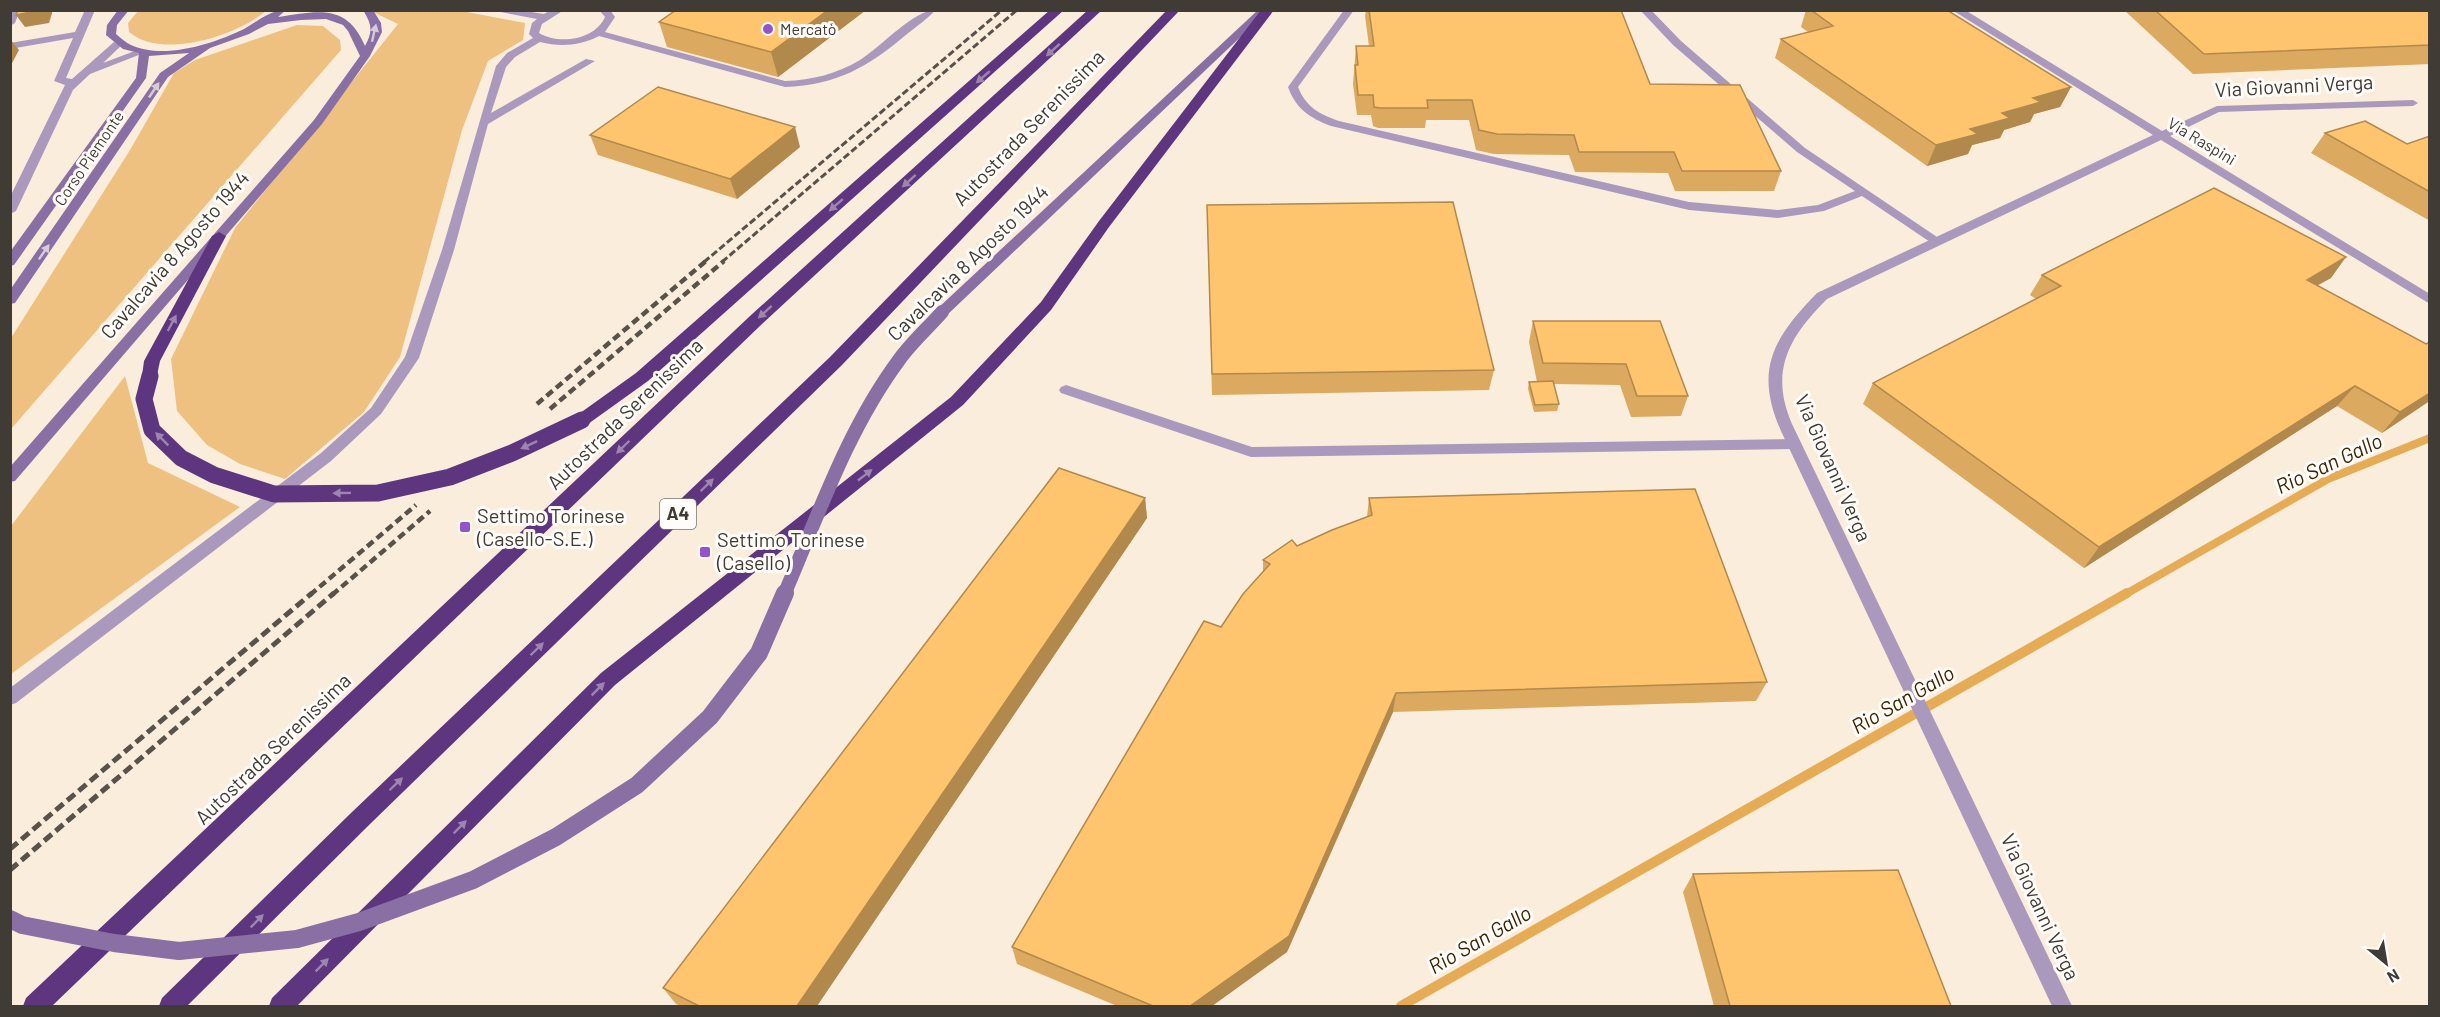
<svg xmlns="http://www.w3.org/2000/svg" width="2440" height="1017" font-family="Barlow,sans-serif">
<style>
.green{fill:#efc181}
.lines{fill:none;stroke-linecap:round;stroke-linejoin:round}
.stream-far1{stroke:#e6ab55;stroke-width:8}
.stream{stroke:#e6ab55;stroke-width:10}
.service{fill:#ab99bd;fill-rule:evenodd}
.minor{fill:#ab99bd;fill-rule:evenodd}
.secondary{fill:#8a6fa4;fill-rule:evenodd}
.motorway{fill:#5e367f;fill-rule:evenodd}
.rail-far2{stroke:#58524a;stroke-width:3;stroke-dasharray:7 3;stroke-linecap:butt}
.rail-far1{stroke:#58524a;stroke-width:4.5;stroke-dasharray:8 4.5;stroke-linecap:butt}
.rail{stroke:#58524a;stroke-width:5;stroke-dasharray:10 5;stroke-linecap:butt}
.secondary-bridge-far1{stroke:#8a6fa4;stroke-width:14}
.secondary-bridge{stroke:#8a6fa4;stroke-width:18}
.motorway-bridge{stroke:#5e367f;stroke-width:17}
.wall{fill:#dba95f}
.shaded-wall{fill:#b2894d}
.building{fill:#ffc46e;stroke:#b2894d;stroke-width:1.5}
.oneway{fill:#d6cbdb}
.oneway2{fill:#9e85b0}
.poi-dot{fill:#9453c8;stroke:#fffcf9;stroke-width:2}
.labels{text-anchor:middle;stroke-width:6;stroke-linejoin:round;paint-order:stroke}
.far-poi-label{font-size:16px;fill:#403b34;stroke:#fffcf9;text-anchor:start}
.far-street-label{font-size:16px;fill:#403b34;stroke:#fffcf9}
.shield{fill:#fffcf9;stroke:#79756f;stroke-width:1.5}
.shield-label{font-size:18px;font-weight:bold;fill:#403b34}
.street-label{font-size:20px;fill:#403b34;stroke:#fffcf9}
.poi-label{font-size:20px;fill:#403b34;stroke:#fffcf9;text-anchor:start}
.water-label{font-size:21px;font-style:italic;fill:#3b2500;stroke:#fffcf9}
</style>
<rect width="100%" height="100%" fill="#faeddc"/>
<path class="green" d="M139 10H266V11C236 36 162 60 129 32L128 23Z
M371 11H462L525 23 523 40 488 61 462 130 400 357 364 412 285 479 240 464 207 445 177 411 171 359 235 228 398 24Z
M297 25 323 26 340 40 341 50 11 429V338L130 150 174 73 195 60Z
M125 376 148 463 240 507 11 674V526Z"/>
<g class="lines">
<path class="stream-far1" d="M2124 595 2328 479 2430 438"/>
<path class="stream" d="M1401 1006 2127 593"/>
<path class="service" d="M1344 10H1354L1298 87C1306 107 1319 114 1339 121L1689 202 1778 210 1818 205 1855 191 1797 152 1673 45 1640 10H1651L1681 41 1805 148 1943 241 1941 244H1933L1862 196 1824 211 1778 218 1689 210 1331 126C1310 118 1296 109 1288 87Z
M1066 385 1252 447 1794 439 1801 444 1794 449 1251 457 1061 393 1059 390 1061 387Z"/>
<path class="minor" d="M10 10H20L15 23 10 26Z
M85 10H95L66 78 72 79 114 42 123 44 103 63 140 49 149 51 90 74 73 90 16 211 10 214V197L65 85 54 81 73 38 10 49V43L75 32Z
M490 10H519L544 14 551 10H564L542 24 539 33C559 45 595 40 605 17L599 10H610L615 17 605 32 785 81C813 80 836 74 860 60 881 47 913 10 936 10 927 19 916 27 907 34 868 67 837 85 785 87L599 36C580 46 560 47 540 42L515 57 506 67 491 113 586 59 595 61 488 124 454 250 419 358 381 414 331 461 16 703 10 705V688L321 453 371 408 405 357 442 250 496 66 507 53 533 38 529 34 532 23 537 19Z
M1952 10H1965L2162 131 2217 106 2413 100 2418 103 2413 106 2219 112 2170 136 2430 294V304L2161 140 1827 299C1789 337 1769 371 1792 424L2072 1006H2052L1781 431C1754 370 1773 338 1817 293L2153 135Z"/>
<path class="secondary" d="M118 10H129L117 25 116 34C121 38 126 43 131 45 164 60 213 44 244 29 258 21 270 10 286 10L278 17C318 11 347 3 365 46 373 31 372 25 363 10H373L381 23 382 32 370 56 322 124 15 481 10 482V467L314 120 360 56 348 31 343 25 326 19 301 20 268 24 249 34 210 48 168 77 15 303 10 304V290L160 73 189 53 149 56 146 78 14 265 10 266V252L136 78 139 53 123 49 106 35 107 25Z
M1258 10H1269L947 315H937L936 312 937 309Z"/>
<path class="motorway" d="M1050 10H1064L648 381 588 424H576L574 420 576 416 636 373Z
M1088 10H1102L762 324 52 1006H23L26 998 750 316Z
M1167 10H1180L842 365 367 827 187 1006H159L162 998 351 813 830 357Z
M1261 10H1274L1109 227 1051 310 963 405 615 685 297 1006H269L272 998 601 673 951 397 1041 302 1099 221Z
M219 232 226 236 160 361 156 380H144L142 376 144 361 212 236Z"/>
<path class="rail-far2" d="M704 262 1002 10
M722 262 1017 10"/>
<path class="rail-far1" d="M537 404 706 261
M550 409 724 261
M310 595 416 505
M332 595 430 511"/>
<path class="rail" d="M10 849 312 593
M10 870 334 593"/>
<path class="secondary-bridge-far1" d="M784 595C818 516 847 430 899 360 911 343 928 328 942 312"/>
<path class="secondary-bridge" d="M10 919 22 925 114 943 179 951 297 939 359 922 473 880 556 837 637 785 710 717 759 653 785 593"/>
<path class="motorway-bridge" d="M150 376 144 399 152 430 181 458 214 475 274 494 378 493 450 477 512 453 582 420"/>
</g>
<path class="wall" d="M866 10 778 77 667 47 659 22Z
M1366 10H1621L1650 84 1781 171 1774 191H1675L1668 173 1575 172 1569 155 1494 154 1476 150 1469 120H1426L1425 128H1378L1373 126 1371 115H1357L1353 84 1356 46H1369L1365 16Z
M1806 10H1947L2071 87 2060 107 2034 114 2030 122 2004 130 2000 138 1972 145 1968 154 1927 166 1775 58 1781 39 1808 32 1801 27Z
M2124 10H2430V64L2193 74Z
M2325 133 2407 144 2430 136V221L2311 153Z
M590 135 800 147 737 199 598 155Z
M1207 205 1494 370 1489 390 1212 395Z
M2042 275 2331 278 2317 285 2426 344 2430 342V403L2428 402 2382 433 2337 406 2084 568 1863 404 1873 383 2036 299 2030 295Z
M1533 321H1660L1688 396 1681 416 1631 417 1620 385 1554 384 1559 404 1557 411 1534 412 1528 389 1529 382H1537L1529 342Z
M1145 498 1147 518 817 1006H681L676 1004 663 988Z
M1369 498 1767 682 1756 701 1393 712 1287 952 1212 1006H1117L1017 964 1012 947 1221 627 1263 572V560L1367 517Z
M1693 874 1951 1006H1714L1683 892Z"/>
<path class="shaded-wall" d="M40 10H53L49 23 25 27 16 15Z
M828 10H866L778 77 771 52Z
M10 39 19 50 10 67Z
M2071 87 2060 107 2034 114 2030 122 2004 130 2000 138 1972 145 1968 154 1927 166 1936 145 2033 98Z
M795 127 800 147 737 199 730 179Z
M2346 257 2331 278 2291 300 2307 280Z
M2355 386 2337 406 2084 568 2099 547Z
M2430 393V401L2428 402 2382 433 2400 412Z
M1145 498 1147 518 817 1006H797Z
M1396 693 1393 712 1287 952 1212 1006H1190Z"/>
<path class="building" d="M18 10H40L16 15Z
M676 10H828L771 52 659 22Z
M1369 10H1621L1650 84 1740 85 1781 171H1682L1674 152H1579L1574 135 1497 134 1479 130 1472 100H1427L1428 108H1380L1374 107 1373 95H1358L1355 65H1358L1356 46H1374Z
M1811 10H1947L2071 87 2033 98 2041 102 2002 113 2010 118 1970 129 1978 134 1936 145 1781 39 1833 26Z
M2155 10H2430V45L2204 54Z
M658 87 795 127 730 179 590 135Z
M2365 121 2407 144 2430 136V192L2325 133Z
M2214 188 2346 257 2307 280 2426 344 2430 342V393L2400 412 2355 386 2099 547 1873 383 2061 286 2042 275Z
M1453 202 1494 370 1212 374 1207 205Z
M1533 321H1660L1688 396H1637L1626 364 1543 363Z
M1553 381 1559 404 1535 405 1529 382Z
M1059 468 1145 498 797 1006H699L663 988Z
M1695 489 1767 682 1396 693 1289 936 1190 1006H1153L1012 947 1204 621 1221 627 1243 594 1270 564 1263 560 1292 540 1297 546 1332 530 1372 515 1369 498Z
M1898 870 1951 1006H1730L1693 874Z"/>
<defs><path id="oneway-solid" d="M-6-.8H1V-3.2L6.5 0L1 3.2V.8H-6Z" transform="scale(1.5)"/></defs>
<g class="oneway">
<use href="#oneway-solid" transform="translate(374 33) rotate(-77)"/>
<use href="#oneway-solid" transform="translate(154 90) rotate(-56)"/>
<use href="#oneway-solid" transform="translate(44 252) rotate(-55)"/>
</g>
<g class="oneway2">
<use href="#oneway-solid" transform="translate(1053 50) rotate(138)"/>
<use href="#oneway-solid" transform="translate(983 77) rotate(139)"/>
<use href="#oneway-solid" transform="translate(909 181) rotate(138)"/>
<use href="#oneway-solid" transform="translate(836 205) rotate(139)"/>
<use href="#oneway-solid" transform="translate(765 312) rotate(138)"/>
<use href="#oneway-solid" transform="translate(172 323) rotate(-62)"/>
<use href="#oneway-solid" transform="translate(162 439) rotate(-135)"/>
<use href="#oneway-solid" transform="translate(529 445) rotate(155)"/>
<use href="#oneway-solid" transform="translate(623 447) rotate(136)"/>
<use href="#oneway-solid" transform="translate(865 475) rotate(-38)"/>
<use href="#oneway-solid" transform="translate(707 485) rotate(-44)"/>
<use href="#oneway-solid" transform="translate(342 493) rotate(179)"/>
<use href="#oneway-solid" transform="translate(537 649) rotate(-44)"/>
<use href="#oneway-solid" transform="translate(598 689) rotate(-45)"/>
<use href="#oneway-solid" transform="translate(396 784) rotate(-44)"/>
<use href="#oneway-solid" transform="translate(460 827) rotate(-45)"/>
<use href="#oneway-solid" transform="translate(257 921) rotate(-45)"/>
<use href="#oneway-solid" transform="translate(322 965) rotate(-45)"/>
</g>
<g class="poi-dot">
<circle cx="768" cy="29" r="6"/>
<rect x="459" y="521" width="12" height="12" rx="3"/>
<rect x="699" y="546" width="12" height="12" rx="3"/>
</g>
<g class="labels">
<g class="far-poi-label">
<text x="780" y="35">Mercatò</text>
</g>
<g class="far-street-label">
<text transform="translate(2202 141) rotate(31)" y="6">Via Raspini</text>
<text transform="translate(89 158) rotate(-56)" y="6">Corso Piemonte</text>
</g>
<rect class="shield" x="660" y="499" width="36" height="30" rx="4.5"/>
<g class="shield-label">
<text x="678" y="520">A4</text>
</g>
<g class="street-label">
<text transform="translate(2294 86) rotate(-3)" y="7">Via Giovanni Verga</text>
<text transform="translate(1029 128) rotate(-46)" y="7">Autostrada Serenissima</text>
<text transform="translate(175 255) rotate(-49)" y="7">Cavalcavia 8 Agosto 1944</text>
<text transform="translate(968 263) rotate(-44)" y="7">Cavalcavia 8 Agosto 1944</text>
<text transform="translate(625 414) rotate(-44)" y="7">Autostrada Serenissima</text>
<text transform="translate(1833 468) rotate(66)" y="7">Via Giovanni Verga</text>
<text transform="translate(273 749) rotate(-44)" y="7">Autostrada Serenissima</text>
<text transform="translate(2040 907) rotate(65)" y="7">Via Giovanni Verga</text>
</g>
<g class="poi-label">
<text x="477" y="523">Settimo Torinese<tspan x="477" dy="23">(Casello-S.E.)</tspan></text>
<text x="717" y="547">Settimo Torinese<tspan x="717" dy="23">(Casello)</tspan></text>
</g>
<g class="water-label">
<text transform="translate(2329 464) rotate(-25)" y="7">Rio San Gallo</text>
<text transform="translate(1903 700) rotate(-30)" y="7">Rio San Gallo</text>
<text transform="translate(1480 940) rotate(-30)" y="7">Rio San Gallo</text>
</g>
</g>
<rect width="2440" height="1017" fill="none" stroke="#403b34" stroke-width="24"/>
<g transform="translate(2386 963) rotate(150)" stroke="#fffcf9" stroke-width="4.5" paint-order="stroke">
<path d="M0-4.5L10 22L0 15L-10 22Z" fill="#403b34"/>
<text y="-9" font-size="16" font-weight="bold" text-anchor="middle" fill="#403b34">N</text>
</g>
</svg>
